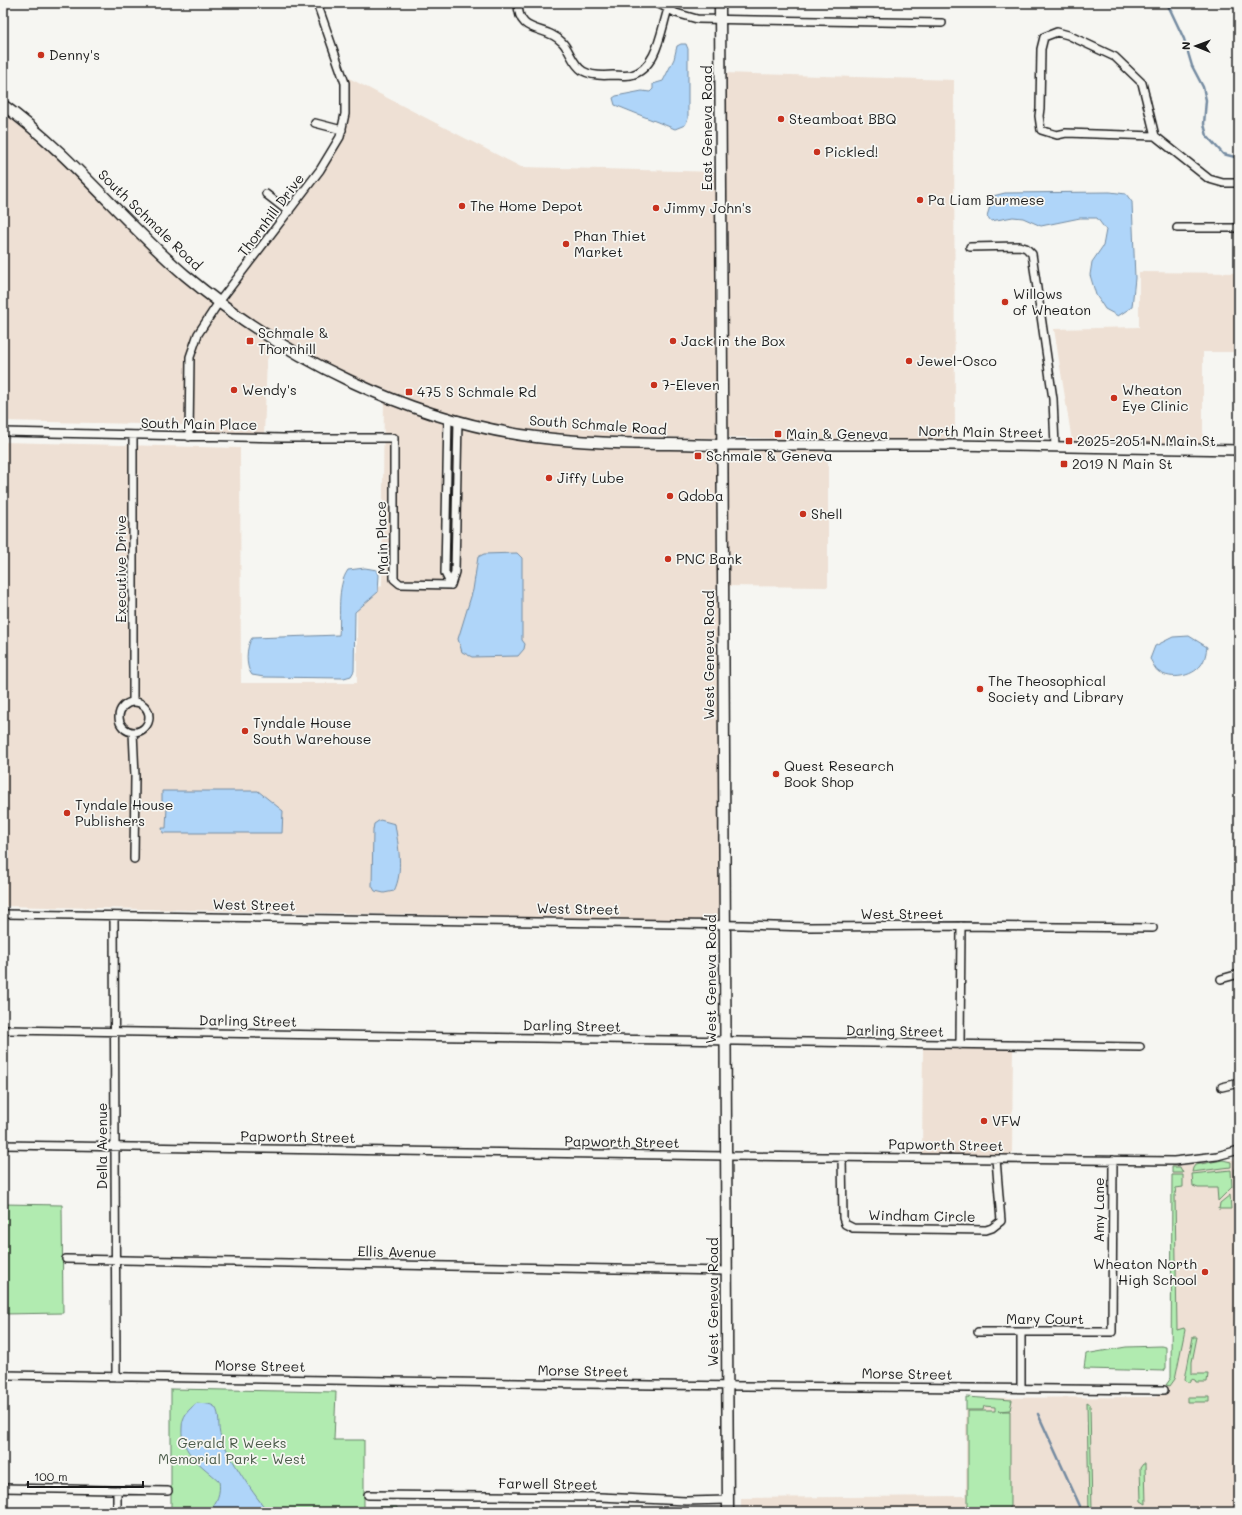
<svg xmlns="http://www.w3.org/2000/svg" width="1242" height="1515" font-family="Mali,sans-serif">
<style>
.built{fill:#eee0d4}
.green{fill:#b1ebb0;stroke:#668466}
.water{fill:#afd5f9;stroke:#748ba1}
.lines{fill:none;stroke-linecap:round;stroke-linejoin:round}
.stream{stroke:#748ba1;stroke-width:2.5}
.minor-casing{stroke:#1c1c1c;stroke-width:10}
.tertiary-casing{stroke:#1c1c1c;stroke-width:12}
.secondary-casing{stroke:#1c1c1c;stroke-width:13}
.minor{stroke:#f6f6f2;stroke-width:7}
.tertiary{stroke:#f6f6f2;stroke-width:9}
.secondary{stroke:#f6f6f2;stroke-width:10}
.poi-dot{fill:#c8321e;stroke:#f6f6f2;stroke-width:1.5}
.labels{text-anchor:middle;stroke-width:3.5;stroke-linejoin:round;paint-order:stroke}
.poi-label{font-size:14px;fill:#1c1c1c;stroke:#f6f6f2;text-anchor:start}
.street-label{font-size:14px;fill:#1c1c1c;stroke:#f6f6f2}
.park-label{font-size:14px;fill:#495a48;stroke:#f6f6f2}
</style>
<rect width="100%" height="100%" fill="#f6f6f2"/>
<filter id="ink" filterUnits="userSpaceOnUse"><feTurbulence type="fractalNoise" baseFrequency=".025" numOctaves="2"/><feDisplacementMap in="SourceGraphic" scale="8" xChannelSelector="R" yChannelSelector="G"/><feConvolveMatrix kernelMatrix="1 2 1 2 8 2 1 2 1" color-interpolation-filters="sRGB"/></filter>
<g filter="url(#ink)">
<path class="built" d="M723 73 954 80 955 445 725 437Z
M345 76 521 167 719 172 720 438 561 436 510 429 451 415 381 390 318 361 223 304 332 158 343 132 349 104Z
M3 107 25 122 217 305 205 321 187 364 186 425 3 421Z
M1139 272 1239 273V352H1203V449L1073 447 1054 329 1139 327Z
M221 308 275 342 267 360 264 435 206 433 191 430 192 365 198 341Z
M384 396 520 437 718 449 721 921 3 906V442L240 448 241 683H357V605L382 585Z
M725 445 828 448V587L724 586Z
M923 1046H1013L1012 1156H922Z
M1239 1159V1512H741V1498L966 1496V1398L1156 1397 1171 1378 1172 1166Z"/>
<path class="green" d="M1223 1160 1231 1162V1167L1192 1172 1193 1168 1195 1165Z
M1239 1164V1188H1235V1169Z
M1172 1167H1180L1183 1173H1172Z
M1231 1170 1232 1187 1218 1201 1217 1188H1198L1193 1186 1192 1174Z
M1172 1175H1183V1187L1176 1188 1175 1194 1177 1330 1184 1328 1185 1330 1175 1379 1170 1386 1166 1385 1171 1378Z
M1230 1195 1231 1209H1219L1220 1203Z
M3 1204 62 1205 63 1313 3 1314Z
M1193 1337H1197L1192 1362V1374H1208L1207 1382H1196L1195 1380 1191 1379V1382H1187L1185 1379Z
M1161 1346 1166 1347V1368L1164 1371 1086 1369 1084 1368 1086 1354 1091 1353 1126 1347Z
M171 1389 336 1392 334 1440H364V1507H397V1512H171Z
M966 1397 1012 1400 1010 1410 998 1411H1010V1512H968V1411H995V1407L984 1406 983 1410H966Z
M1187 1397H1209V1402H1187Z
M1087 1402 1090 1404 1092 1512H1049H1089Z
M1143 1464H1145L1146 1504 1141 1501 1140 1468Z"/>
<path class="water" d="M681 44H686L688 49V119L685 125 675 129 615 105 613 98 616 96 642 91 650 92 653 89V84L663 81 674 59 677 46Z
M1110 192 1126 194 1132 202 1135 278 1132 307 1118 316 1105 309 1096 295 1090 275 1092 262 1103 246 1106 230 1097 218H1080L1041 226 1023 218 1013 217 991 221 987 216 993 196 1005 193Z
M517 553 522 558V640L525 644 524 649 518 656 472 657 462 652 458 639 473 590 478 557 484 554Z
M365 568 377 570 379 575 378 592 355 612 354 671 351 676 344 678 264 677 252 675C245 667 246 646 252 638L339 635C341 615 336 587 348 570Z
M1189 636 1207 647C1206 653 1205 660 1201 665 1192 677 1171 680 1159 672 1155 670 1153 663 1150 659L1155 646 1173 637Z
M162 791H258L283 811 282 833H163L162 828H166L167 807H162Z
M380 820 395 824C398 845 404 871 394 891L384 893 375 891 372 886 373 830 374 824Z
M197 1403C203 1404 210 1403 215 1407 221 1415 217 1428 221 1437 228 1456 255 1498 269 1512H209C217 1502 221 1493 219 1481 203 1466 180 1453 182 1428 182 1416 188 1410 197 1403Z"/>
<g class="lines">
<path class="stream" d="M1167 3 1184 39 1192 66 1203 87 1206 100 1204 124 1207 136 1223 154 1239 158
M1038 1414 1080 1506"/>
<g class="minor-casing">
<path id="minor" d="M518 3C518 36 545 24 562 42 570 50 572 64 583 71 592 76 603 76 613 75 619 75 625 76 631 75 657 69 661 30 668 9
M657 3 676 13 697 19 942 23
M315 123 342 130
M1155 136 1066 133 1057 135 1041 130 1039 116 1040 108 1041 49 1044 37 1057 32 1068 35 1115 57 1142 83 1155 136 1209 179 1223 183H1239
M266 194 289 212
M1177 228H1239
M970 247 1019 246 1026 248 1032 254 1053 399 1055 447
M448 417 445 573 451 585
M3 432 283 438H394V579L400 584 451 585
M133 435V702
M189 437 190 357 198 334 219 302 320 170 340 137 345 114V83L317 3
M451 585 455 572 458 420
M119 717a15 15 0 1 1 30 0a15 15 0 1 1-30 0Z
M133 732 135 776 134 859
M3 914 742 925 808 927 961 926 1153 928
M114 916 116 1377
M1221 979 1239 974
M3 1030 1140 1047
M960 1045 961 926
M1222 1087 1239 1083
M3 1145 726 1156 1174 1161 1217 1156 1239 1150
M842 1157 843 1218 845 1224 853 1228 986 1230 992 1228 1001 1221 996 1159
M66 1259 727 1271
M978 1332H1112L1113 1160
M1021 1332V1388
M3 1375 653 1385 1164 1390
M3 1488 168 1491
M117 1490V1512
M368 1495 600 1497 686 1501 728 1500"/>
</g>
<g class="tertiary-casing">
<path id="tertiary" d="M723 445H952L1239 450"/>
</g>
<g class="secondary-casing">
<path id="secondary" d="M720 3 728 1512
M3 105C71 154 122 221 185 275 282 357 410 421 536 437 598 445 661 443 723 445"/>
</g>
<use href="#minor" class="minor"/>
<use href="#tertiary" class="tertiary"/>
<use href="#secondary" class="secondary"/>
</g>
</g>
<g class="poi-dot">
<circle cx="41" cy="55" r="4"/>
<circle cx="781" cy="119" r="4"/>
<circle cx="817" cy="152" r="4"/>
<circle cx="920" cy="200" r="4"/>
<circle cx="462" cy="206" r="4"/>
<circle cx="656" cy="208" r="4"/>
<circle cx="566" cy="244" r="4"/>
<circle cx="1005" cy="302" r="4"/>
<rect x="246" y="337" width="8" height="8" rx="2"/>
<circle cx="673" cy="341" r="4"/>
<circle cx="909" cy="361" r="4"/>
<circle cx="654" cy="385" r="4"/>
<circle cx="234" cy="390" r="4"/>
<rect x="405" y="388" width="8" height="8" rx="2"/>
<circle cx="1114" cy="398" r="4"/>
<rect x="774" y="430" width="8" height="8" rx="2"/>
<rect x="1065" y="437" width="8" height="8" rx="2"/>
<rect x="694" y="452" width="8" height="8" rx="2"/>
<rect x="1060" y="460" width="8" height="8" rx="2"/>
<circle cx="549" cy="478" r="4"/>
<circle cx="670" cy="496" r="4"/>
<circle cx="803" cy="514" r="4"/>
<circle cx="668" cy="559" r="4"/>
<circle cx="980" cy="689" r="4"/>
<circle cx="245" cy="731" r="4"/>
<circle cx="776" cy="774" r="4"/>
<circle cx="67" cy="813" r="4"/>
<circle cx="984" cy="1121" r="4"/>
<circle cx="1205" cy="1272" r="4"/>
</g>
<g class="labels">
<g class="poi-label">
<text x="49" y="60">Denny's</text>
<text x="789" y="124">Steamboat BBQ</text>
<text x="825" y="157">Pickled!</text>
<text x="928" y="205">Pa Liam Burmese</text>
<text x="470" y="211">The Home Depot</text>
<text x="664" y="213">Jimmy John's</text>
<text x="574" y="241">Phan Thiet<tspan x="574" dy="16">Market</tspan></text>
<text x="1013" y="299">Willows<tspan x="1013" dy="16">of Wheaton</tspan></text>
<text x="258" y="338">Schmale &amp;<tspan x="258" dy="16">Thornhill</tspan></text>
<text x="681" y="346">Jack in the Box</text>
<text x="917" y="366">Jewel-Osco</text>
<text x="662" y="390">7-Eleven</text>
<text x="242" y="395">Wendy's</text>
<text x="1122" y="395">Wheaton<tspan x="1122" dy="16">Eye Clinic</tspan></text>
<text x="417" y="397">475 S Schmale Rd</text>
<text x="786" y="439">Main &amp; Geneva</text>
<text x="1077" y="446">2025-2051 N Main St</text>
<text x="706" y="461">Schmale &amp; Geneva</text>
<text x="1072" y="469">2019 N Main St</text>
<text x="557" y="483">Jiffy Lube</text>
<text x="678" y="501">Qdoba</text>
<text x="811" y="519">Shell</text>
<text x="676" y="564">PNC Bank</text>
<text x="988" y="686">The Theosophical<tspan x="988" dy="16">Society and Library</tspan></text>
<text x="253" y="728">Tyndale House<tspan x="253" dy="16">South Warehouse</tspan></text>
<text x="784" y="771">Quest Research<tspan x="784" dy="16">Book Shop</tspan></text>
<text x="75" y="810">Tyndale House<tspan x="75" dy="16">Publishers</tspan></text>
<text x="992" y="1126">VFW</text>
<text x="1197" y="1269" text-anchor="end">Wheaton North<tspan x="1197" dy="16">High School</tspan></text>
</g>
<g class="street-label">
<text transform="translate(707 128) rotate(-90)" y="5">East Geneva Road</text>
<text transform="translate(271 215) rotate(-53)" y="5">Thornhill Drive</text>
<text transform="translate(150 220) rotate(44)" y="5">South Schmale Road</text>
<text transform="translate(199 424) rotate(1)" y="5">South Main Place</text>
<text transform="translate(598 425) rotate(4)" y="5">South Schmale Road</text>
<text transform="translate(981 432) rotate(1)" y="5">North Main Street</text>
<text transform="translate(382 538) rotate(-92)" y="5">Main Place</text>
<text transform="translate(121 569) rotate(-90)" y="5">Executive Drive</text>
<text transform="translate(709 655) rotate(-90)" y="5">West Geneva Road</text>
<text transform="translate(254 905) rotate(1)" y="5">West Street</text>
<text transform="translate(578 909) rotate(1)" y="5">West Street</text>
<text x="902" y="919">West Street</text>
<text transform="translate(711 979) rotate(-90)" y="5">West Geneva Road</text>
<text transform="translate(248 1021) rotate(1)" y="5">Darling Street</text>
<text transform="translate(572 1026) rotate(1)" y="5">Darling Street</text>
<text transform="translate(895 1031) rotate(1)" y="5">Darling Street</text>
<text transform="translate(298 1137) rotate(1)" y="5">Papworth Street</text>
<text transform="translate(622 1142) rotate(1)" y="5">Papworth Street</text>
<text transform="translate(946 1145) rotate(1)" y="5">Papworth Street</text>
<text transform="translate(102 1146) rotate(-90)" y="5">Della Avenue</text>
<text transform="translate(1099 1210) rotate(-90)" y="5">Amy Lane</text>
<text transform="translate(922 1216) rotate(1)" y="5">Windham Circle</text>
<text transform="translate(397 1252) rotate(1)" y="5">Ellis Avenue</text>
<text transform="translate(713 1302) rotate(-90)" y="5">West Geneva Road</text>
<text x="1045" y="1324">Mary Court</text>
<text transform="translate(260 1366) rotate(1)" y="5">Morse Street</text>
<text transform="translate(583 1371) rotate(1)" y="5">Morse Street</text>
<text transform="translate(907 1374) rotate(1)" y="5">Morse Street</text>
<text transform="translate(548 1484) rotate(1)" y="5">Farwell Street</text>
</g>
<g class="park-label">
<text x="232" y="1448">Gerald R Weeks<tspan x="232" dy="16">Memorial Park - West</tspan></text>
</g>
</g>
<rect width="1242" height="1515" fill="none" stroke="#f6f6f2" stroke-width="16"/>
<rect x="8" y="8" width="1226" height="1499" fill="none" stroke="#1c1c1c" stroke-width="1.5" filter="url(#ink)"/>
<g transform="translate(1196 46) rotate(271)" stroke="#f6f6f2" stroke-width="3" paint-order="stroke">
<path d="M0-3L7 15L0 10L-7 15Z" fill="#1c1c1c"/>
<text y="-6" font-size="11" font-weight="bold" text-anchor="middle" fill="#1c1c1c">N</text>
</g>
<path d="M28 1481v6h115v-6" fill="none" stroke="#1c1c1c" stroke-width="2"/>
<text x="34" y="1481" font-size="12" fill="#1c1c1c" stroke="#f6f6f2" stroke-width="3" paint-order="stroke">100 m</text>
</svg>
